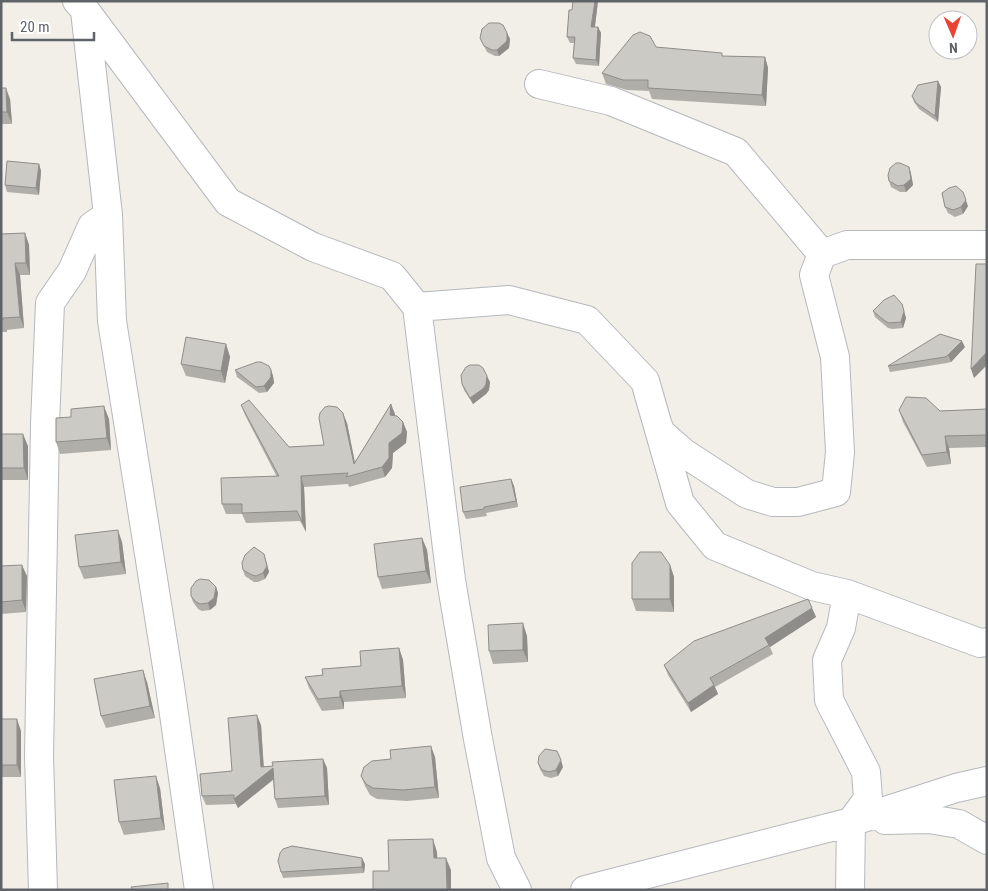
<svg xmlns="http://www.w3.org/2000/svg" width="988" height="891" font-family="'Roboto Condensed',sans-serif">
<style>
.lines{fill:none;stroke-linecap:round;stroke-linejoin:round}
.minor-casing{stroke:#b5b8bc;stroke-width:30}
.minor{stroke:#fff;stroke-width:28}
.wall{fill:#afaea9}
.shaded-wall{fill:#8f8d8a}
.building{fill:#cccac5;stroke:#8f8d8a}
</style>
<rect width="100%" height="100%" fill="#f1efe8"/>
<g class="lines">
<g class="minor-casing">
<path id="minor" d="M77 1 85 10 228 202 313 247 392 276 417 307 509 300 587 320 645 381 680 503 715 546 812 586 847 594 980 643 987 642
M85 11 108 215 112 321 170 686 199 890
M539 84 611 101 736 152 822 254
M417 307 451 580 478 739 501 858 517 890
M659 428 660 432 684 453 747 494 773 502H798L836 492 840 452 835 357 814 275 822 254 847 245H987
M847 594 841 628 827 660 829 700 866 772 868 799 851 822 850 890
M885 820 929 819 959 824 987 840
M43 890 39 756 45 424 50 303 72 271 92 226 108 215
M585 890 851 822 956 788 987 781"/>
</g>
<use href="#minor" class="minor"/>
</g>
<path class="wall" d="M573 1H598L595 27H598L601 33 599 66 576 64 573 58 574 43H570L567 37 572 10Z
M507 33 510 39 509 48 499 56H495L487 52 480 38Z
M656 47 723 56 765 57 768 68 766 106 652 99 649 91 627 90 606 84 602 73Z
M938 81 941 87 938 122 919 109 914 102 912 96Z
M1 88 10 99 12 124H1Z
M39 164 41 171 39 195 7 192 5 185Z
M909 167 911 174 913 185 906 192H900L891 187 889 181Z
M968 206 963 214 955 217 948 213 945 207Z
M25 233 29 245 30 275H20L24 328 7 330V332H1V234Z
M902 304 906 318 903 328 892 329 888 328 875 317 873 311Z
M226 344 230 357 225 383 186 376 181 364Z
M965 347 951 362 947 363 890 372 888 366Z
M235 370H271L273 376 274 383 267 392 259 393 237 377Z
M490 382 489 390 486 394 473 404 464 390 462 384Z
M391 404 394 416 403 422 407 432 406 443 393 453 392 468 385 477 349 487 348 484 304 487 306 532 300 521 246 523 242 514H226L222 504 277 477 245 415 241 405 289 447 324 445 347 423 355 462Z
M987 409V447L949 448 951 464 927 467 903 422 899 410 940 411Z
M71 417 109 419 111 450 60 454 56 442Z
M1 434 28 446V480H1Z
M511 479 514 486 518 507 486 513 487 516 466 519 463 512Z
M422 538 427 550 431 583 382 589 378 577Z
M122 542 126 574 84 579 79 567Z
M266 561 269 572 265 579 258 582H254L245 576 243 570Z
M670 565 674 577V612L636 611 632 599Z
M1 566 27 576 26 612 1 614Z
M216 587 218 593 216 605 210 610 202 611 198 609 193 602 191 596Z
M812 608 816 617 770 647 773 654 715 687 718 694 691 712 668 675 664 665Z
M527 636 528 662 493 664 489 651Z
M399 648 403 660 406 698 344 702V709L322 711 309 688 305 677 323 675 361 666Z
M147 682 155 718 106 728 101 716Z
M1 719 21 731V777H1Z
M261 725 264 767 323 759 327 768 329 805 278 808 275 799 273 780 238 808 236 804 206 805 202 796 232 771Z
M435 757 439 798 407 801 377 799 370 795 365 786 361 776Z
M538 763 563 767 558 776 551 778 544 776 540 769Z
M160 788 165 830 124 835 119 822Z
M365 864 364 873 283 878 281 872Z"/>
<path class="shaded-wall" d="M595 1H598L594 33 591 27Z
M598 27 601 33 599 66 596 60Z
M507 33 510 39 509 48 499 56 497 50Z
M765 57 768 68 766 106 762 95Z
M938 81 941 87 938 122 935 116Z
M6 88 10 99 12 124 7 112Z
M39 164 41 171 39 195 36 188Z
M909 167 911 174 913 185 906 192 904 185Z
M963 192 968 206 963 214 961 207Z
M25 233 29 245 30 275 26 263Z
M15 263 20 275 24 328 20 317Z
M902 304 906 318 903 328 901 322Z
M962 341 965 347 951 362 948 355Z
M226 344 230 357 225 383 221 371Z
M987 352V365L974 378 971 369Z
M271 370 273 376 274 383 267 392 264 386Z
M487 376 490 382 489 390 486 394 473 404 470 398Z
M391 404 395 414 394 425 390 415Z
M104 406 109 419 111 450 107 438Z
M343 413 347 423 357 474 354 464Z
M403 422 407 432 406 443 393 453 392 468 385 477 382 467 389 443Z
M23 434 28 446V480L24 468Z
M945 436 949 448 951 464 947 452Z
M301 476 304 487 306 532 302 522Z
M511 479 514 486 518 507 516 501Z
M118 530 122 542 126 574 121 562Z
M422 538 427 550 431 583 426 571Z
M264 554 269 572 265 579 263 573Z
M22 565 27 576 26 612 22 600Z
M670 565 674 577V612L670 599Z
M216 587 218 593 216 605 210 610 208 603Z
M812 608 816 617 770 647 765 638Z
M523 623 527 636 528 662 523 650Z
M399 648 403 660 406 698 402 686Z
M143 670 147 682 155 718 150 706Z
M714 685 718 694 691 712 688 703Z
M340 691 344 702V709L340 697Z
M257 715 261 725 264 775 273 768 276 777 238 808 234 799 261 767Z
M17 719 21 731V777L17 765Z
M431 746 435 757 439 798 435 787Z
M323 759 327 768 329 805 325 796Z
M561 760 563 767 558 776 556 770Z
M156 776 160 788 165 830 161 818Z
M433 839 437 852 438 870 434 858Z
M362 858 365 864 364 873 362 867Z
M446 858 451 870V890H447Z"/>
<path class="building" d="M573 1H595L591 27H598L596 60 573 58 575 37H567L569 10H572Z
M489 23H499L503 25 507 33V41L497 50H492L484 46 480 38 482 29Z
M640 32 650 36 656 47 722 53V56L765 57 762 95 648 88V80H623L602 73 633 35Z
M938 81 935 116 916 103 912 96 918 85Z
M1 88H6L7 112H1Z
M7 161 39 164 36 188 5 185Z
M896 163H900L909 167 911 179 904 185 898 186 889 181 888 175 890 168Z
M956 186 963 192 966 200 961 207 953 210 945 207 942 193 949 188Z
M25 233 26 263H15L20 317 3 318V320H1V234Z
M976 264H987V352L971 369Z
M894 295 902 304 904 311 901 322 889 323 885 321 873 311 884 300Z
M940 334 962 341 948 355 945 357 888 366Z
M186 337 226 344 221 371 181 364Z
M257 362H261L269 366 271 370V377L264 386 256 387 235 370Z
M470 365H479L483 368 487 376 486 384 484 388 470 398 462 384 461 375 466 367Z
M906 397 926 398 940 411 987 409V435L945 436 947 452 922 455 899 410Z
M249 400 289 447 324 445 319 418 320 413 325 407 329 406 337 407 343 413 354 464 391 404 390 415 397 416 403 422 402 433 389 443V458L382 467 346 477 348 473 301 476 302 522 297 511 242 513V504H222L221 478 279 476 241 405Z
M104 406 107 438 56 442V418L71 417V409Z
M1 434H23L24 468H1Z
M511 479 516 501 484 507V509L463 512 460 487Z
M118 530 121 562 79 567 75 535Z
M422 538 426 571 378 577 374 544Z
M254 547 264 554 267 566 263 573 256 576 252 575 243 570 242 563 245 555Z
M640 552H661L670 565V599H632V563Z
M22 565V600L1 602V566Z
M200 579 209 580 216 587 214 598 208 603 200 604 196 602 191 596V588L196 581Z
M808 599 812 608 765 638 769 645 710 678 714 685 688 703 664 665 694 641Z
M523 623V650L489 651 488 625Z
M399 648 402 686 340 691V697L318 699 305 677 323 675 322 669 361 666 360 651Z
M143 670 150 706 101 716 94 679Z
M257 715 261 767 273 766 272 762 323 759 325 796 275 799 273 768 234 799V795L202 796 200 774 232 771 228 718Z
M1 719H17V765H1Z
M431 746 435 787 403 790 373 788 366 784 361 776 364 767 372 761 391 759 390 750Z
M545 749 557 751 561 760 556 770 549 772 542 770 538 763 539 756Z
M156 776 161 818 119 822 114 780Z
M433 839 434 858H446L447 890H373V871H389L388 840Z
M292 846 362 858V867L281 872 278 861 280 853 283 849Z
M168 883V890H132L131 887Z"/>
<rect width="988" height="891" fill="none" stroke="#5f6368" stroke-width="5"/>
<g transform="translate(953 35) rotate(178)"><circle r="24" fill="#ffffff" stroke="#bfc1c3"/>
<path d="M0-4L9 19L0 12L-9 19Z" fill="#ea4335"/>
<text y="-8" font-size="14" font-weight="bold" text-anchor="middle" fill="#5f6368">N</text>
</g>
<path d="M12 32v8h82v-8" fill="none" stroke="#5f6368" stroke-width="2.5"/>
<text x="20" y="32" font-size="15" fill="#5f6368" stroke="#ffffff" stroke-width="4" paint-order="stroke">20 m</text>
</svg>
